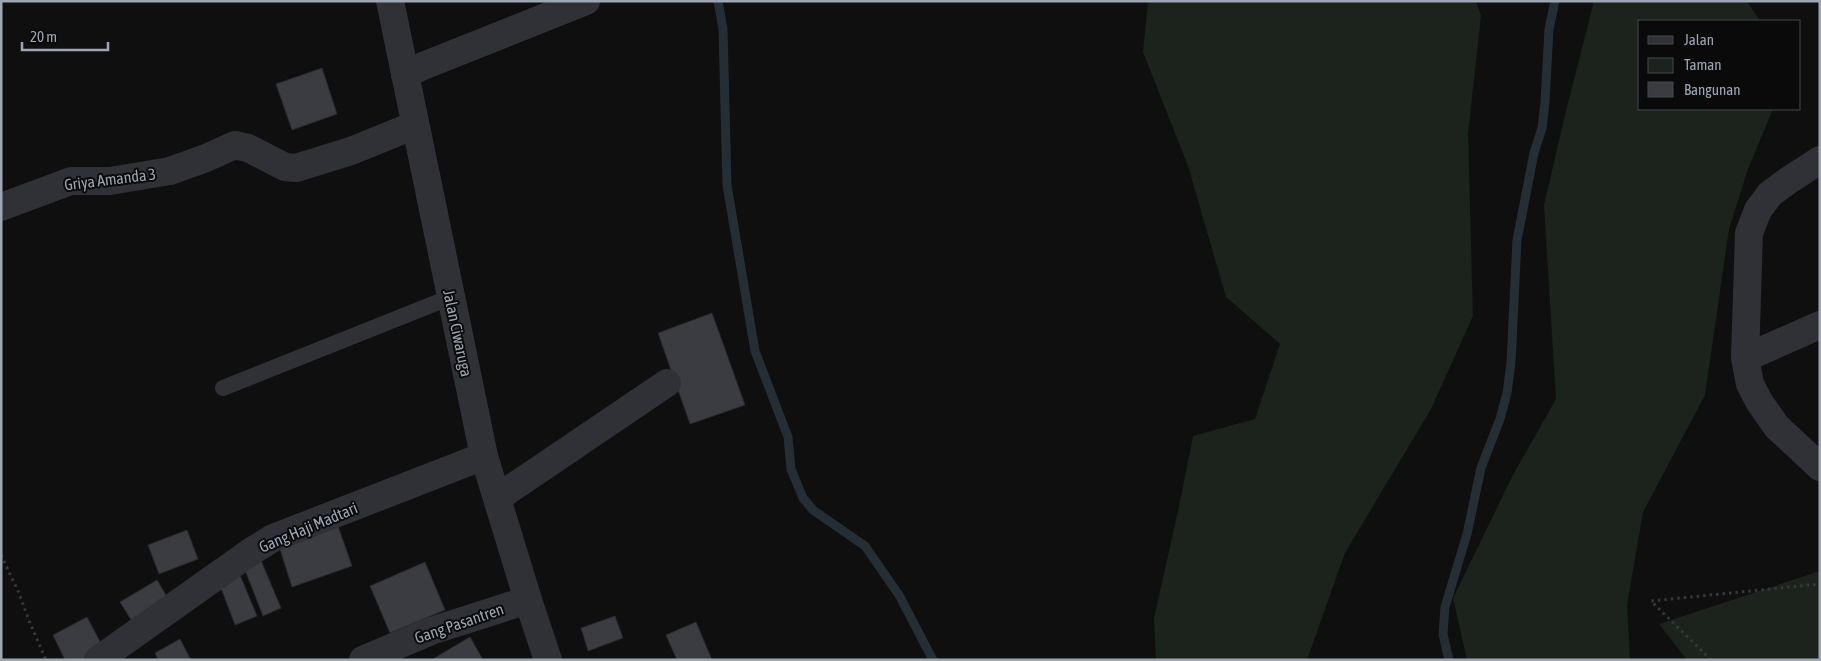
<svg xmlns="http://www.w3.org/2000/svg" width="1821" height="661" font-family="'Asap Condensed',sans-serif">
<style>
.green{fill:#1b231c}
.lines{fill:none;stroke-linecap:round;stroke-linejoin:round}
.stream{stroke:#252e35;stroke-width:9}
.building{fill:#3b3c41;stroke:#29292d}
.path{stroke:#36383d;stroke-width:3;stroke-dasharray:2.5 4;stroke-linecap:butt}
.service{stroke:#303136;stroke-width:16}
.minor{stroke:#303136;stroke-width:28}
.tertiary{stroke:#303136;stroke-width:28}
.labels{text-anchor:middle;stroke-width:4;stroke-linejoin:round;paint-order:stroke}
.street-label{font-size:16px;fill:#9ea6b3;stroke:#0a0a0b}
</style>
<rect width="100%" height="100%" fill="#0f0f10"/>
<path class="green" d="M1148 1H1476L1481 16 1468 134 1473 316 1431 409 1345 553 1308 657 1309 660H1156L1154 618 1178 511 1193 436 1255 419 1280 344 1226 297 1188 166 1143 52Z
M1592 1H1747L1760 21H1640V109H1773L1748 169 1729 229 1705 395 1643 512 1627 605 1630 660H1467L1453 598 1514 473 1556 399 1544 205 1565 115 1593 5Z
M1820 571V660H1687L1659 624Z"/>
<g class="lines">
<path class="stream" d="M718 1 723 29 727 185 755 351 788 437 791 469 803 498 813 510 865 546 899 595 933 660
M1449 660 1443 634 1445 607 1467 534 1481 468 1500 419 1507 393 1511 363 1517 240 1534 153 1542 128 1545 102 1549 29 1555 1"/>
</g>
<path class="building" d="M322 68 337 114 292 130 276 84Z
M712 313 745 405 690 424 658 333Z
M338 526 352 566 292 587 279 546Z
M187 530 198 559 159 574 148 545Z
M260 558 281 608 263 616 243 565Z
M425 562 445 610 390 633 370 586Z
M240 575 257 616 235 625 219 583Z
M157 580 169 600 133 623 120 602Z
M615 616 623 638 588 651 581 628Z
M87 617 104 649 83 660H65L53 635Z
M696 622 712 660H677L666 635Z
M470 637 483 660H431Z
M180 639 191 660H158L155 653Z"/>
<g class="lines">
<path class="path" d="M1 555 18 591 30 623 46 660
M1711 660 1651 601 1820 584"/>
<path class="service" d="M223 388 451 297"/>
<path class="minor" d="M405 75 423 66 586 1
M1820 160 1789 180 1770 194 1758 210 1749 233 1745 358 1750 384 1760 403 1777 427 1820 467
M1 207 71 181H110L170 171 206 158 235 145 248 148 285 167 296 168 351 151 415 125
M1745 358 1820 325
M497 498 667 383
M98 660 252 551 273 538 484 456
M363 660 431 631 528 600"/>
<path class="tertiary" d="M390 1 484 456 528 600 548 660"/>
</g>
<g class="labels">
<g class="street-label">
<text transform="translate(110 179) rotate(-7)" y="6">Griya Amanda 3</text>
<text transform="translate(458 333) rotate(78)" y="6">Jalan Ciwaruga</text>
<text transform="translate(308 527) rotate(-23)" y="6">Gang Haji Madtari</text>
<text transform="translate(459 623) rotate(-19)" y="6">Gang Pasantren</text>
</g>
</g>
<rect width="1821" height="661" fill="none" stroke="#9ea6b3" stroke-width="5"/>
<rect x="1638" y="20" width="162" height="90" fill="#0a0a0b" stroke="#45484e"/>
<rect x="1648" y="36" width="25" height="8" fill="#303136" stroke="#45484e"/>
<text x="1684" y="45" font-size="15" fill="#9ea6b3">Jalan</text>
<rect x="1648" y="58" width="25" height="15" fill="#1b231c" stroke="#45484e"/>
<text x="1684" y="70" font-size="15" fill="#9ea6b3">Taman</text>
<rect x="1648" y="82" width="25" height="15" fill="#3b3c41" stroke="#45484e"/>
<text x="1684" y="95" font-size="15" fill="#9ea6b3">Bangunan</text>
<path d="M22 42v8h86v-8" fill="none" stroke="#9ea6b3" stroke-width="2.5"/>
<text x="30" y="42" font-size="15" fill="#9ea6b3" stroke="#0a0a0b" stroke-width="4" paint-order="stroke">20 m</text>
</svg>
